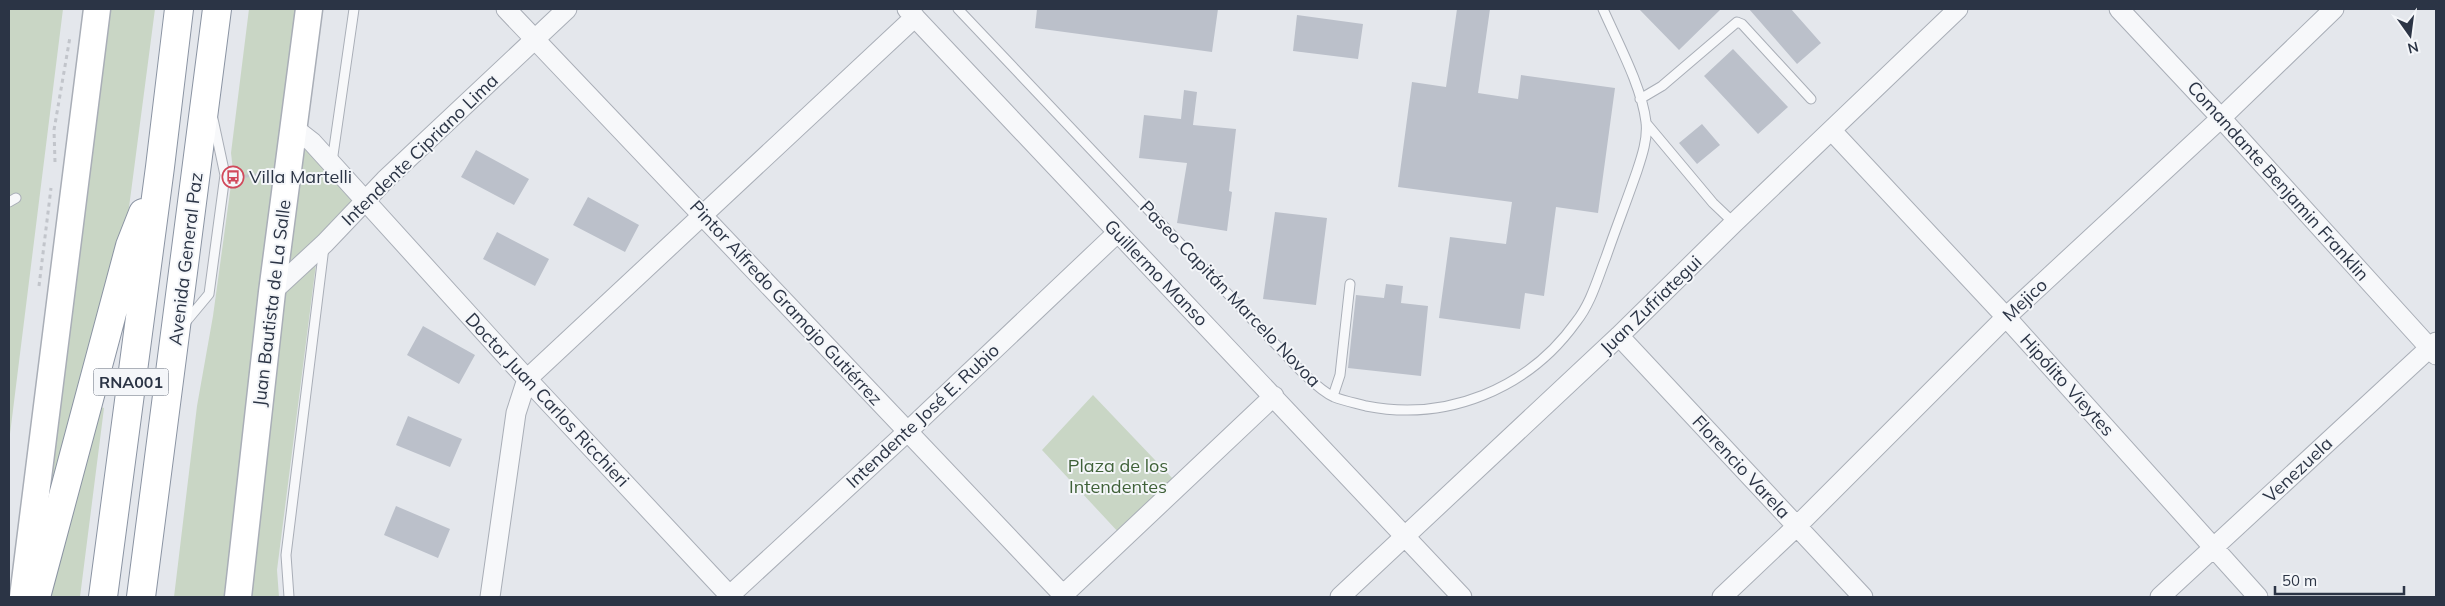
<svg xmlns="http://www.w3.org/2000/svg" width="2445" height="606" font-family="Mulish,sans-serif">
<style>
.green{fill:#c9d6c5}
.building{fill:#bbc0ca}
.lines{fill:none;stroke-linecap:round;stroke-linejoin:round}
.lane-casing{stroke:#a9aeb7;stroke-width:11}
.street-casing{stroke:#a9aeb7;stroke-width:21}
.secondary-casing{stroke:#a9aeb7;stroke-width:29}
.highway-casing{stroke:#8b94a3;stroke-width:30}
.path{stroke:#c2c5cb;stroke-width:3;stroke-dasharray:4 4;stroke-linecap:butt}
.lane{stroke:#f7f8fa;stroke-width:9}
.street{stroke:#f7f8fa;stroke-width:19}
.secondary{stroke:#fff;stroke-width:26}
.highway{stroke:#fff;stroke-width:28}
.labels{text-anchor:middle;stroke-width:4;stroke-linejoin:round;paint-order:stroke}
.shield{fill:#f4f6f9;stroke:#676e7b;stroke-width:1}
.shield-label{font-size:16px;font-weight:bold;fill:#2b3445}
.street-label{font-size:18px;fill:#2b3445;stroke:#f4f6f9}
.poi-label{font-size:18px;fill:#2b3445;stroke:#f4f6f9;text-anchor:start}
.park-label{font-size:18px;fill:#3f6138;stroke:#f4f6f9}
</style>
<rect width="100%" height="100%" fill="#e4e7ec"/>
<path class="green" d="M9 9H63L9 442Z
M106 9H155L128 215 50 500 44 498Z
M249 9H303L229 597H174L197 406 213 316 233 170 231 153Z
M308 146 356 202 291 262 284 258 299 148Z
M316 264 277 570 279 597H248L285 290Z
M1093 395 1175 481 1120 534 1042 450Z
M101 407 104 408 80 597H49Z"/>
<path class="building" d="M1037 9H1218L1212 52 1035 28Z
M1457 9H1490L1478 93 1518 99 1521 75 1615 88 1598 213 1556 207 1544 296 1525 293 1520 329 1439 318 1450 237 1506 244 1512 202 1398 187 1412 82 1446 87Z
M1639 9H1721L1679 50Z
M1749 9H1791L1821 43 1797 64Z
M1297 15 1363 24 1358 59 1293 51Z
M1733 49 1788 107 1758 134 1704 76Z
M1184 90 1197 92 1193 125 1236 129 1229 191 1232 192 1227 231 1177 223 1187 163 1139 158 1144 115 1181 119Z
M1702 124 1720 145 1697 164 1679 143Z
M476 150 529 179 514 205 461 177Z
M588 197 639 225 625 252 573 225Z
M1275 212 1327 218 1316 305 1263 299Z
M497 232 549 259 535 286 483 259Z
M1386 284 1403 286 1401 303 1428 306 1421 376 1348 368 1356 295 1384 298Z
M423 326 475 355 459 384 407 355Z
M408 416 462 439 450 467 396 445Z
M396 506 450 529 438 558 384 535Z"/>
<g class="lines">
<g class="lane-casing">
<path id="lane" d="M958 9 1301 371C1311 380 1321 391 1334 397 1344 401 1355 403 1366 406 1447 422 1528 389 1576 322 1591 303 1597 280 1606 257 1616 228 1627 200 1637 171 1642 156 1648 138 1646 122 1642 87 1617 41 1603 9
M1640 99 1662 86 1737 22 1742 24 1811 99
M1646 123 1713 203 1734 223
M332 162 354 9
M9 202 16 198
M184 324 209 294 225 175 213 119
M1333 396 1340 375 1350 284
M289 597 286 555 324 247"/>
</g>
<g class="street-casing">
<path id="street" d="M506 9 1065 597
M907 9 1462 597
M2119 9 2221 118 2436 355
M294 128 312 142 527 379 731 597
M1832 131 2006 317 2258 597
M272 292 325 243 385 180 567 9
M1619 336 1863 597
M490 597 516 413 527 379 915 17
M728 597 907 432 1117 233
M1061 597 1274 396
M1340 597 1619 336 1734 223 1958 9
M1722 597 1797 526 2006 317 2221 118 2334 9
M2160 597 2436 342"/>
</g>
<g class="secondary-casing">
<path id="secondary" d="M23 597 97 9
M238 597 272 292 309 9"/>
</g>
<g class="highway-casing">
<path id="highway" d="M36 597 130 246 143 213
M103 597 160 167 179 9
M141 597 217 9"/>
</g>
<path class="path" d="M55 162 54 130 70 37
M237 177 268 174
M39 286 51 188"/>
<use href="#lane" class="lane"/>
<use href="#street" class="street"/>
<use href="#secondary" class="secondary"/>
<use href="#highway" class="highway"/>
</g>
<defs>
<g id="bus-ring" transform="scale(1.125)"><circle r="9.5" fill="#f4f6f9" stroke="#d1495b" stroke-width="1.5"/><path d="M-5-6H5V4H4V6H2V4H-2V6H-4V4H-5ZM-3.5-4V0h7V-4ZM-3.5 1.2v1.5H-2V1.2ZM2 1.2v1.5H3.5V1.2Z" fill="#d1495b"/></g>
</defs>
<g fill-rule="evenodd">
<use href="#bus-ring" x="233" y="177"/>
</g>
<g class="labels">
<rect class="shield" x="93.5" y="368.5" width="75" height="27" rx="4"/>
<g class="shield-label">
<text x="131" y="388">RNA001</text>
</g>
<g class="street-label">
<text transform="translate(420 150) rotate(-44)" y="6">Intendente Cipriano Lima</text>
<text transform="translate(2278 181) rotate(48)" y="6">Comandante Benjamin Franklin</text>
<text transform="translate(186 259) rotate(-83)" y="6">Avenida General Paz</text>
<text transform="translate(1156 273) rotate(46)" y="6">Guillermo Manso</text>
<text transform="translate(1230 294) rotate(46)" y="6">Paseo Capitán Marcelo Novoa</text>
<text transform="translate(2025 300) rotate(-43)" y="6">Mejico</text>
<text transform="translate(272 303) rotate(-83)" y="6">Juan Bautista de La Salle</text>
<text transform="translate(786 303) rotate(47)" y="6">Pintor Alfredo Gramajo Gutiérrez</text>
<text transform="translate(1651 305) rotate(-44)" y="6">Juan Zufriategui</text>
<text transform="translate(2067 385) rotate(48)" y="6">Hipólito Vieytes</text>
<text transform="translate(547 400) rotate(47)" y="6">Doctor Juan Carlos Ricchieri</text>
<text transform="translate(923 416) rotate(-43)" y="6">Intendente José E. Rubio</text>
<text transform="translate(1741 467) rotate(47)" y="6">Florencio Varela</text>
<text transform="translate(2298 470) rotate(-43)" y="6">Venezuela</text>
</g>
<g class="poi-label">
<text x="249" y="183">Villa Martelli</text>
</g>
<g class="park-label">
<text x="1118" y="472">Plaza de los<tspan x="1118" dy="21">Intendentes</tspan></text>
</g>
</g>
<rect width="2445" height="606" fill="none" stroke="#2b3445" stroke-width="20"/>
<g transform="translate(2410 35) rotate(166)" stroke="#f4f6f9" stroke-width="4" paint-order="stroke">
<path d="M0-4L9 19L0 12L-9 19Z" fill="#2b3445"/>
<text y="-8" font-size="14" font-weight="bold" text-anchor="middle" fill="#2b3445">N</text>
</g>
<path d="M2275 586v8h129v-8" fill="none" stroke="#2b3445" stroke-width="2.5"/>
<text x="2282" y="586" font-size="15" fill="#2b3445" stroke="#f4f6f9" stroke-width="4" paint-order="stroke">50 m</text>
</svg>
